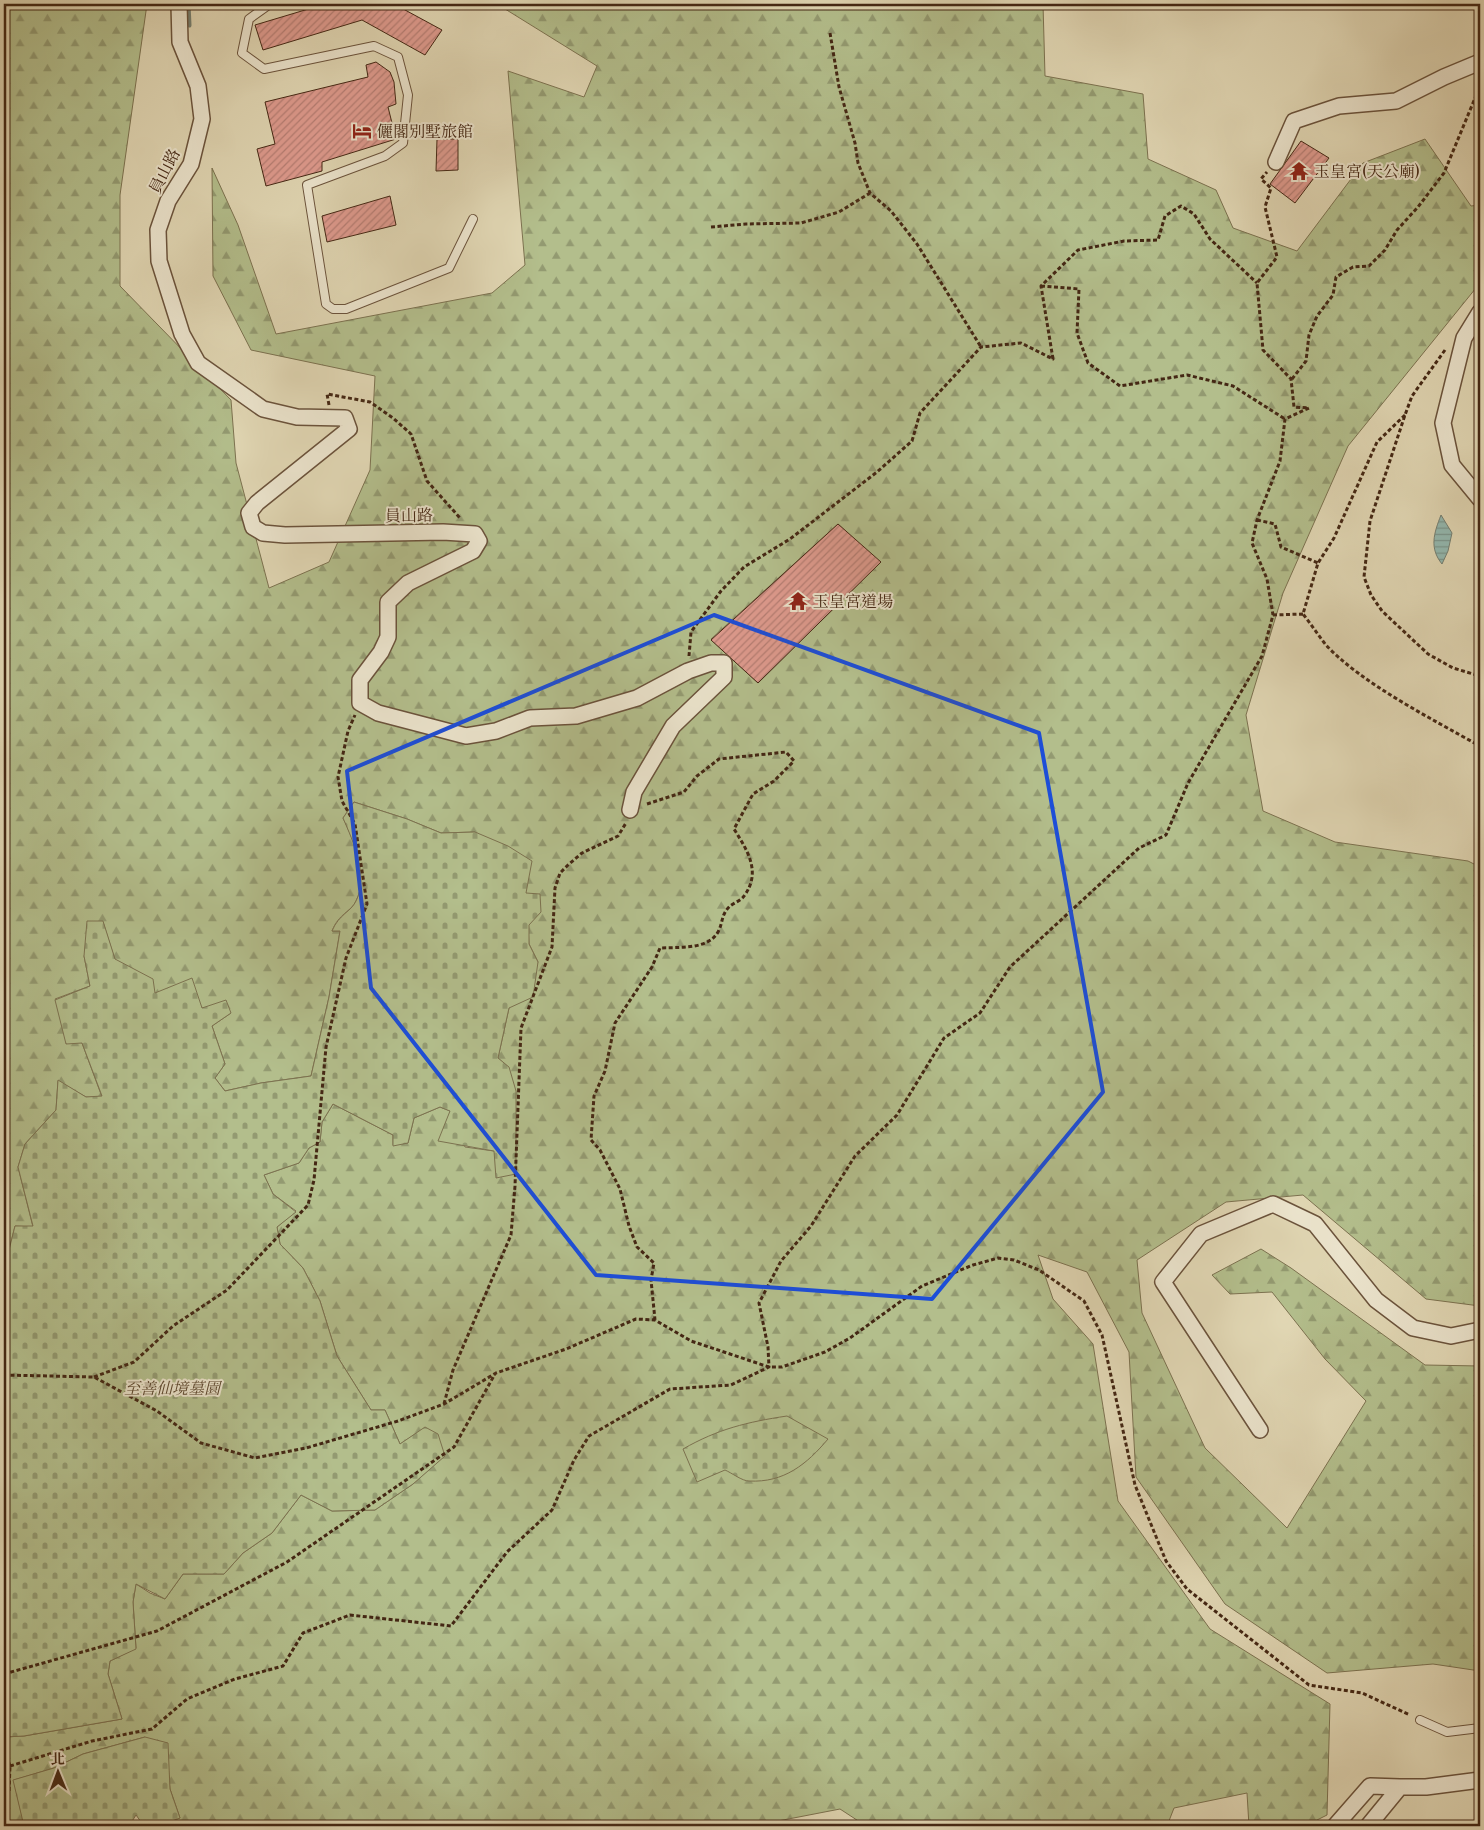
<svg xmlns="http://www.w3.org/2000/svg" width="1484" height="1830" font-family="'Libre Bodoni','Noto Serif TC',serif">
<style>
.forest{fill:url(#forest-firs);stroke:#7c7250;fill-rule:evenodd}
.cemetery{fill:url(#cemetery-stones);stroke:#7c7250}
.water{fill:url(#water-rules);stroke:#747f72}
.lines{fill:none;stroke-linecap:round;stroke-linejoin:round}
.stream{stroke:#747f72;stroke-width:5}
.building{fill:url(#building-hatch);stroke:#442714}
.lane-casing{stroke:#6b533c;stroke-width:10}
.street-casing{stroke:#6b533c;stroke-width:18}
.path{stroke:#442714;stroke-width:3;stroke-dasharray:4 2.5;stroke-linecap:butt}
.lane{stroke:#ece5ce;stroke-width:8}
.street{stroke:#ece5ce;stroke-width:15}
.marked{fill:none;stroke:#1d4ed8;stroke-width:4;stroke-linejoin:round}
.labels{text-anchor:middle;stroke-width:4;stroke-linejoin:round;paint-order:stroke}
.poi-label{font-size:16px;fill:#442714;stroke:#ece5ce;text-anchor:start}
.street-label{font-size:16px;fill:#442714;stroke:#ece5ce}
.park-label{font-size:16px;font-style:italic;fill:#5a452c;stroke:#ece5ce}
</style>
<defs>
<pattern id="forest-firs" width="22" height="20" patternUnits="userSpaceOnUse" patternTransform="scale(1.25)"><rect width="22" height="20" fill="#b3be8c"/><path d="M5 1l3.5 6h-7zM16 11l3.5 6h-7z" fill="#939a71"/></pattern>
<pattern id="cemetery-stones" width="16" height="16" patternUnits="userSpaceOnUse" patternTransform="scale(1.25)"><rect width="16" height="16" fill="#b3be8c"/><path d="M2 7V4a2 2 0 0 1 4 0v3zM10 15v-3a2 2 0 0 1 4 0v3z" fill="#939a71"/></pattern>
<pattern id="water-rules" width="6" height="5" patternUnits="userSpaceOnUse" patternTransform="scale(1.25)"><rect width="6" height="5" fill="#94b9b0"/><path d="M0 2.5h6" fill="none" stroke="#7a968e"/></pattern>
<pattern id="building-hatch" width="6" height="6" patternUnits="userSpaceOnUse" patternTransform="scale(1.25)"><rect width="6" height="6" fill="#df9b8f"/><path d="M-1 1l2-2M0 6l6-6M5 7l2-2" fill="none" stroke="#b67e74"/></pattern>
</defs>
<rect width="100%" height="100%" fill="#e1d7b4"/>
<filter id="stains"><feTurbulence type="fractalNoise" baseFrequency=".004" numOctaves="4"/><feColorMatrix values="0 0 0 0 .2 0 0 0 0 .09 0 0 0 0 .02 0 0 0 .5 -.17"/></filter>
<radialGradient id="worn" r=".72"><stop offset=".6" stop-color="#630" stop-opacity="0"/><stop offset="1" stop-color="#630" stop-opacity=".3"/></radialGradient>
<path class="forest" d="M4 4H147L120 195V286L231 400 236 463 269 588 329 562 370 470 375 376 251 350 213 276 212 168 238 225 276 334 492 293 525 265 508 71 584 97 597 66 497 4H1043L1045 76 1143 94 1148 159 1216 190 1233 228 1297 251 1363 163 1425 139 1471 206 1480 205V283L1348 446 1283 593 1246 715 1263 811 1335 842 1468 861 1480 867V1306L1426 1299 1303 1195 1226 1202 1137 1260 1142 1313 1205 1448 1287 1528 1366 1401 1325 1359 1272 1292 1230 1294 1212 1275 1261 1249 1291 1268 1425 1365 1480 1366V1671L1433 1664 1327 1673 1225 1604 1136 1477 1129 1352 1087 1272 1038 1255 1053 1299 1093 1344 1118 1501 1210 1629 1330 1704 1327 1815 1305 1826H1249L1247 1793 1174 1808 1167 1826H866L840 1809 778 1821 772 1826H158L180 1818 170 1789 168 1773 145 1737 83 1754 54 1768 14 1780 24 1826H4V1732V1737L24 1736 122 1719 108 1674 110 1661 136 1648 133 1602 136 1584 150 1593 165 1599 183 1574H224L243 1553 272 1533 301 1495 332 1511 375 1510 413 1484 444 1456 425 1428 400 1444 385 1410H371L337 1356 320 1301 303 1268 280 1244 277 1227 296 1211 273 1194 264 1175 299 1163 309 1148 320 1142 322 1122 333 1104 393 1135V1145L408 1143 414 1118 440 1107 450 1111 465 1147 494 1151 509 1068 498 1058 509 1008 538 962 529 944 526 893 475 832 441 833 407 819 354 802 343 818C354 841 369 876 356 901 351 912 339 913 332 931H340L329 997 311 1076 261 1083 225 1091 215 1078 225 1064 212 1026 231 1013C214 1010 167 1002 154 993 139 982 132 967 115 960L103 922 84 956 90 986 55 999 82 1043 102 1097H86L58 1081 56 1110 25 1144 18 1167 33 1227 15 1226 4 1270ZM838 524 880 563 758 683 711 639Z"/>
<path class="cemetery" d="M354 802 407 819 441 833 475 832 508 846 532 861 526 893 540 894 541 912 529 925V944L538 962 533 997 509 1008 498 1058 509 1067 516 1091V1174L496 1178 494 1151 438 1141 450 1111 440 1107 414 1118 408 1143 393 1146V1135L333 1104 322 1122 320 1142 309 1148 299 1163 264 1175 273 1194 296 1212 277 1227 280 1244 303 1268 320 1301 337 1356 371 1410H385L400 1444 425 1427 438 1434 445 1456 413 1484 375 1510 332 1511 301 1495 272 1533 243 1553 224 1574H183L165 1599 136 1584 133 1602 136 1649 110 1661 108 1674 122 1719 24 1736 4 1737V1270L15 1226H33L18 1167 25 1144 56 1110 58 1080 86 1097 102 1096 82 1043 66 1044 55 1000 90 986 84 956 87 921H103L115 959 153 979 155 993 192 978 202 1008 226 1000 231 1013 212 1026 225 1064 215 1078 225 1091 261 1083 311 1076 329 997 340 931H332C339 914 351 912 356 901 369 876 353 841 343 818Z
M787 1416 828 1439C807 1464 784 1483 749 1481 742 1481 732 1473 725 1470L697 1482 683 1449C718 1429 747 1422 787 1416Z
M145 1737 168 1743 170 1789 180 1818 158 1826H144L136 1815 129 1826H24L13 1780 54 1768 83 1754Z"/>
<path class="water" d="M1441 515 1452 533 1448 551 1442 564C1429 548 1434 533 1441 515Z"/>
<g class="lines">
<path class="stream" d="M188 4 189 25"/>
</g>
<path class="building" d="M325 4H394L442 30 425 55 362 20 263 50 255 25Z
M376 62 390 72 394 82 396 104 388 107 396 139 322 162V171L266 186 257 149 275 144 265 102 368 77 366 65Z
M437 139H458V170L436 171Z
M1301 141 1329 158 1295 203 1270 184Z
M390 196 396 225 327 242 322 216Z
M838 524 881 562 758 683 711 640Z"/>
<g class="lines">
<g class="lane-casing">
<path id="lane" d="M270 4 249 19 242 53 264 69 374 46 398 57 408 95 403 143 385 156 307 185 326 304 333 309H346L449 268 473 219
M1420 1720 1447 1732 1480 1728"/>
</g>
<g class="street-casing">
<path id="street" d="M179 4 180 42 198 86 202 119 191 164 168 201 158 230 159 261 182 334 198 363 263 409 297 417 345 418 349 429 257 503 249 513 253 527 263 533 285 535 443 532 475 534 479 541 473 551 408 583 388 602V637L381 652 360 680V703L378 713 466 736 496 731 530 718 576 716 637 698 688 671 711 663H724V677L673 726 634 792 630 810
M1276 162 1294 121 1339 106 1396 101 1444 77 1480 62
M1480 312 1464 338 1443 423 1452 465 1480 499
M1260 1430 1163 1282 1201 1234 1273 1204 1315 1224 1376 1300 1413 1328 1451 1336 1480 1330
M1335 1826 1370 1786 1400 1787
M1368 1826 1400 1787H1426L1480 1780"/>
</g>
<path class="path" d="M830 33 839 87 855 143 858 163 870 193 891 211 917 244 981 347
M711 227 746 224 801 223 839 212 870 193
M1041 286 1079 289 1077 333 1088 363 1120 386 1187 375 1233 386 1285 419
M1445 350 1412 396 1405 415 1370 521 1364 577 1371 595 1382 611 1428 654 1453 668 1480 676
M1292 379 1306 361 1309 335 1317 316 1333 295 1336 277 1353 267 1369 266 1385 250 1397 230 1418 207 1444 173 1480 86
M329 405 327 394 370 402 393 418 411 434 427 481 460 518
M1405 415 1377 442 1334 538 1318 563 1303 614C1311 624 1318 635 1326 645 1361 683 1432 719 1478 745L1476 765 1480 825
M1257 520 1275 524 1281 547 1318 563
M1273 615 1303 614
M689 656 691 632 721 591 744 567 790 539 877 472 912 441 920 413 981 347 1021 343 1053 359 1041 286 1078 250 1124 241 1158 240 1165 216 1181 206 1194 214 1210 239 1257 283
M647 804 684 792 697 776 719 759 786 752 794 761 774 781 753 794 734 829C747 850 762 872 744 896 741 901 733 903 729 907 721 915 723 923 718 932 708 950 678 947 660 948L652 967 615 1023 605 1071 594 1096 591 1140 600 1150 620 1189 629 1226 637 1247 654 1263 651 1280 655 1320
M4 1375 94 1377 157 1411 201 1443 255 1458 306 1448 398 1421 444 1404 496 1373 566 1349 636 1319 655 1320 691 1341 769 1367H782L825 1352 850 1338 922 1286 973 1265 998 1258 1014 1260 1039 1270 1084 1301 1102 1335 1135 1485 1166 1561 1187 1589 1309 1685 1362 1693 1410 1715
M94 1377 134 1362 173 1326 227 1290 308 1205 314 1180 326 1047 346 958 367 904 355 824 342 801 338 777 348 731 355 715
M444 1404 453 1370 511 1235 515 1186 521 1028 552 947 555 888 560 873 568 865 582 853 618 836 626 823
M4 1674 157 1631 287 1562 454 1447 495 1374
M4 1749 10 1766 9 1791 4 1793
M10 1766 92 1741 152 1729 187 1699 235 1679 283 1666 303 1633 350 1615 451 1626 507 1552 552 1510 574 1460 589 1436 670 1389 731 1385 769 1367 768 1347 759 1303 781 1261 811 1226 855 1156 897 1115 944 1038 980 1013 1010 967 1139 848 1166 835 1188 783 1262 656 1273 615 1267 579 1252 543 1257 520 1280 461 1285 419 1309 408 1294 407 1291 379 1263 350 1257 283 1277 257 1265 207 1271 188 1261 179 1267 172"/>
<use href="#lane" class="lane"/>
<use href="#street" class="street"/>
</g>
<path class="marked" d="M714 615 1039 733 1103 1092 932 1299 596 1275 371 988 347 771Z"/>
<defs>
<g id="hotel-bare" transform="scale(1.5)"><path d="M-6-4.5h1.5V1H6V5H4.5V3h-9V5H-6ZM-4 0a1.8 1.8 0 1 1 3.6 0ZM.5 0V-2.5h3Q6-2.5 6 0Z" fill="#8f2418" stroke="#ece5ce" stroke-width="2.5" paint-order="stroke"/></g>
<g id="temple-bare" transform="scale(1.5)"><path d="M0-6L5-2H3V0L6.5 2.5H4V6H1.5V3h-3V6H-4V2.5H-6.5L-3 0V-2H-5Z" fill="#8f2418" stroke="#ece5ce" stroke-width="2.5" paint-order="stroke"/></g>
</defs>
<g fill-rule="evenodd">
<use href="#hotel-bare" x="362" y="131"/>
<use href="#temple-bare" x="1299" y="171"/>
<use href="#temple-bare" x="798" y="601"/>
</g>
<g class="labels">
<g class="poi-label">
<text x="377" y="137">儷閣別墅旅館</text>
<text x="1314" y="177">玉皇宮(天公廟)</text>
<text x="813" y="607">玉皇宮道場</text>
</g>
<g class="street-label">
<text transform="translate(164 171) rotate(-63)" y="6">員山路</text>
<text transform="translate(409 515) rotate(-1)" y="6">員山路</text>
</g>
<g class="park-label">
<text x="172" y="1394">至善仙境墓園</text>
</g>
</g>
<rect width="1484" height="1830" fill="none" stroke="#e1d7b4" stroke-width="20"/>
<rect x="5" y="5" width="1474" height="1820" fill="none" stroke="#442714" stroke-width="2.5"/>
<rect x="10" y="10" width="1464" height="1810" fill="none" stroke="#442714"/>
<g transform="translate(58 1772) rotate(359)" stroke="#ece5ce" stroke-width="4" paint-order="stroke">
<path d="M0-4L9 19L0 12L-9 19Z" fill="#442714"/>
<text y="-8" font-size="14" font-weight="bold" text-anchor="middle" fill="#442714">北</text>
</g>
<rect width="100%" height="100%" filter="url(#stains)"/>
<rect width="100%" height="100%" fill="url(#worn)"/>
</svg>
